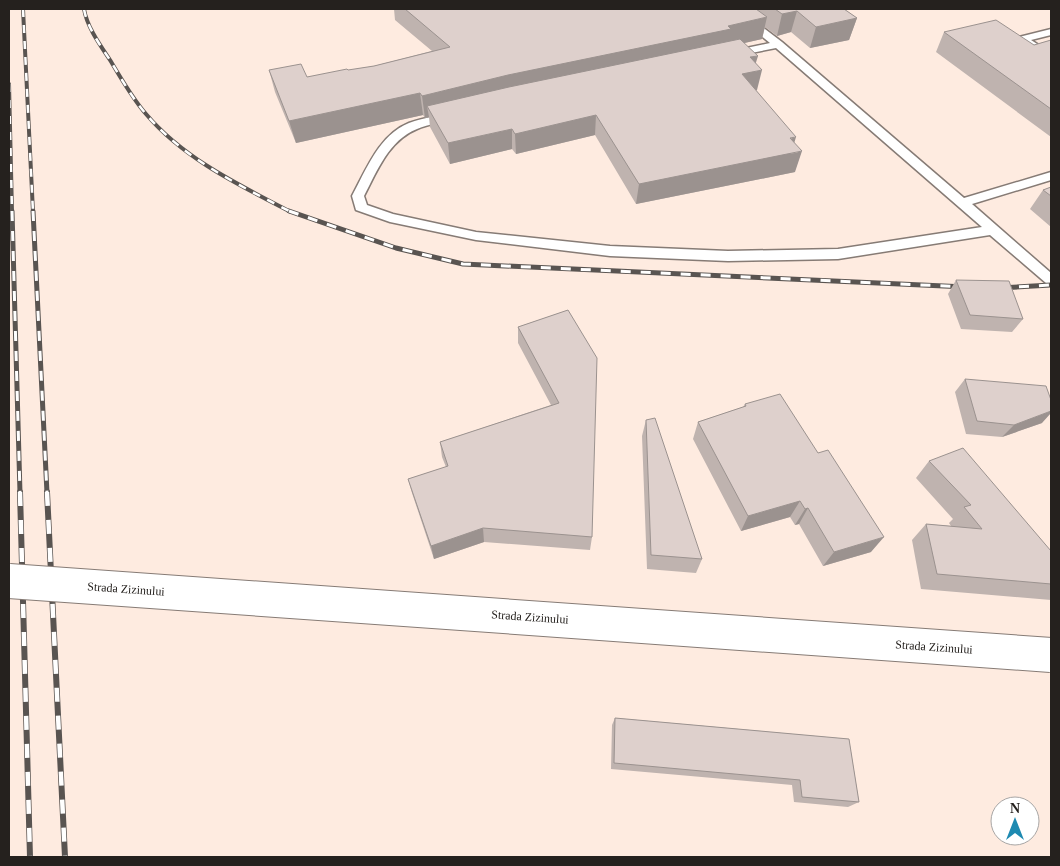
<svg xmlns="http://www.w3.org/2000/svg" width="1060" height="866" font-family="'Times New Roman',serif">
<style>
.built{fill:#feebe0;fill-rule:evenodd}
.lines{fill:none;stroke-linecap:round;stroke-linejoin:round}
.lane-casing{stroke:#867b75;stroke-width:3}
.lane{fill:#fff;fill-rule:evenodd}
.rail-far2-casing{stroke:#595451;stroke-width:4}
.rail-far1-casing{stroke:#595451;stroke-width:5}
.rail-casing{stroke:#595451;stroke-width:6}
.rail-far2{stroke:#fff;stroke-width:2.5;stroke-dasharray:8;stroke-linecap:butt}
.rail-far1{stroke:#fff;stroke-width:3;stroke-dasharray:10;stroke-linecap:butt}
.rail{stroke:#fff;stroke-width:4.5;stroke-dasharray:14;stroke-linecap:butt}
.secondary-bridge-casing{stroke:#867b75;stroke-width:36;stroke-linecap:butt}
.secondary-bridge{stroke:#fff;stroke-width:34}
.wall{fill:#bfb3af}
.shaded-wall{fill:#9b928f}
.building{fill:#ded0cc;stroke:#9b928f}
.labels{text-anchor:middle;stroke-width:4;stroke-linejoin:round;paint-order:stroke}
.street-label{font-size:12px;fill:#25211e;stroke:#fff}
</style>
<rect width="100%" height="100%" fill="#fef4ef"/>
<path class="built" d="M9 9H1051V857H9ZM1000 806H1030V836H1000Z"/>
<g class="lines">
<g class="lane-casing">
<path id="lane" d="M728 9H739L782 42 964 198 1051 172V180L972 204 1051 273V285L1046 283 990 235 838 259 728 261 610 256 476 240 390 222 356 210 352 196C366 170 379 135 409 123 422 118 437 116 451 113L457 116 455 118C443 122 429 124 417 129 389 140 377 171 364 196L367 205 393 214 476 232 610 246 728 251 838 249 982 227 776 48 731 57 727 56 726 54 727 52 770 43Z
M1051 29V35L1031 40 1051 53V61L1018 39 1019 37Z"/>
</g>
<use href="#lane" class="lane"/>
<g class="rail-far2-casing">
<path id="rail-far2" d="M23 9 33 212
M84 9C87 27 100 45 110 60 121 78 132 98 146 114 184 159 239 185 291 212
M9 84 12 212"/>
</g>
<g class="rail-far1-casing">
<path id="rail-far1" d="M12 211 20 493
M33 211 47 493
M289 211 396 248 463 264 966 287
M999 288 1051 285"/>
</g>
<g class="rail-casing">
<path id="rail" d="M20 492 30 857
M47 492 65 857"/>
</g>
<use href="#rail-far2" class="rail-far2"/>
<use href="#rail-far1" class="rail-far1"/>
<use href="#rail" class="rail"/>
<g class="secondary-bridge-casing">
<path id="secondary-bridge" d="M9 581 1051 655"/>
</g>
<use href="#secondary-bridge" class="secondary-bridge"/>
</g>
<path class="wall" d="M394 9H844L857 18 849 40 810 48 791 32 777 36 765 27 762 39 744 43 756 63 757 90H756L794 142 795 172 636 204 595 135 516 154 512 149 450 164 430 127 429 117 425 118 423 115 296 143 275 92 269 70 307 77 374 66 432 51 395 20Z
M944 32 1034 45 1051 40V137L936 52Z
M1051 187V227L1030 209 1043 190Z
M956 280 1023 319 1012 332 961 329 948 294Z
M568 310 592 537 590 550 484 542 434 559 412 493 408 479 446 467 442 457 440 442 551 405 518 343V327Z
M965 379 1042 423 1002 437 966 434 955 392Z
M745 404 818 453 871 552 823 566 799 524 795 525 790 517 741 531 693 439 698 422 743 407Z
M646 420 702 559 696 573 647 569 642 436Z
M929 461 1051 551V600L921 589 912 540 926 524 951 526 949 523 953 519 916 478Z
M615 718 849 739 859 802 848 807 794 802 792 785 611 769 612 725Z"/>
<path class="shaded-wall" d="M797 11 791 32 777 36 782 14Z
M767 17 762 39 727 47 427 106 429 117 425 118 422 96 508 75Z
M857 18 849 40 810 48 816 27Z
M758 56 753 72 762 70 757 90 737 94 742 74 750 57Z
M420 93 423 115 296 143 289 121Z
M596 115 595 135 516 154 515 134Z
M512 129V149L450 164 448 143Z
M796 137 791 154 802 151 795 172 636 204 639 184Z
M1051 411V413L1042 423 1002 437 1014 425Z
M800 501 790 517 741 531 748 516Z
M808 508 799 524 795 525 805 509Z
M483 528 484 542 434 559 431 546Z
M884 537 871 552 823 566 834 552Z"/>
<path class="building" d="M405 9H756L767 17 728 26 731 29 508 75 422 96 420 93 289 121 269 70 301 64 307 77 347 69 348 70 374 66 450 47Z
M775 9H844L857 18 816 27 797 11 782 14Z
M996 20 1034 45 1051 40V109L944 32Z
M740 39 758 56 750 57 762 70 742 74 796 137 790 138 802 151 639 184 596 115 515 134 512 129 448 143 427 106 509 87Z
M1051 187V196L1043 190Z
M956 280 1009 281 1023 319 970 315Z
M568 310 597 358 592 537 483 528 431 546 408 479 448 466 440 442 559 403 518 327Z
M965 379 1046 386 1051 400V411L1014 425 977 421Z
M780 394 818 453 828 450 884 537 834 552 808 508 805 509 800 501 748 516 698 422 746 406 745 404Z
M655 418 702 559 651 555 646 420Z
M963 448 1051 551V584L937 574 926 524 982 529 964 507 971 505 929 461Z
M615 718 849 739 859 802 802 797 800 780 614 763Z"/>
<g class="labels">
<g class="street-label">
<text transform="translate(126 589) rotate(4)" y="4">Strada Zizinului</text>
<text transform="translate(530 617) rotate(4)" y="4">Strada Zizinului</text>
<text transform="translate(934 647) rotate(4)" y="4">Strada Zizinului</text>
</g>
</g>
<rect width="1060" height="866" fill="none" stroke="#25211e" stroke-width="20"/>
<g transform="translate(1015 821)"><circle r="24" fill="#ffffff" stroke="#a8a6a5"/>
<path d="M0-4L9 19L0 12L-9 19Z" fill="#1e8ab1"/>
<text y="-8" font-size="14" font-weight="bold" text-anchor="middle" fill="#25211e">N</text>
</g>
</svg>
